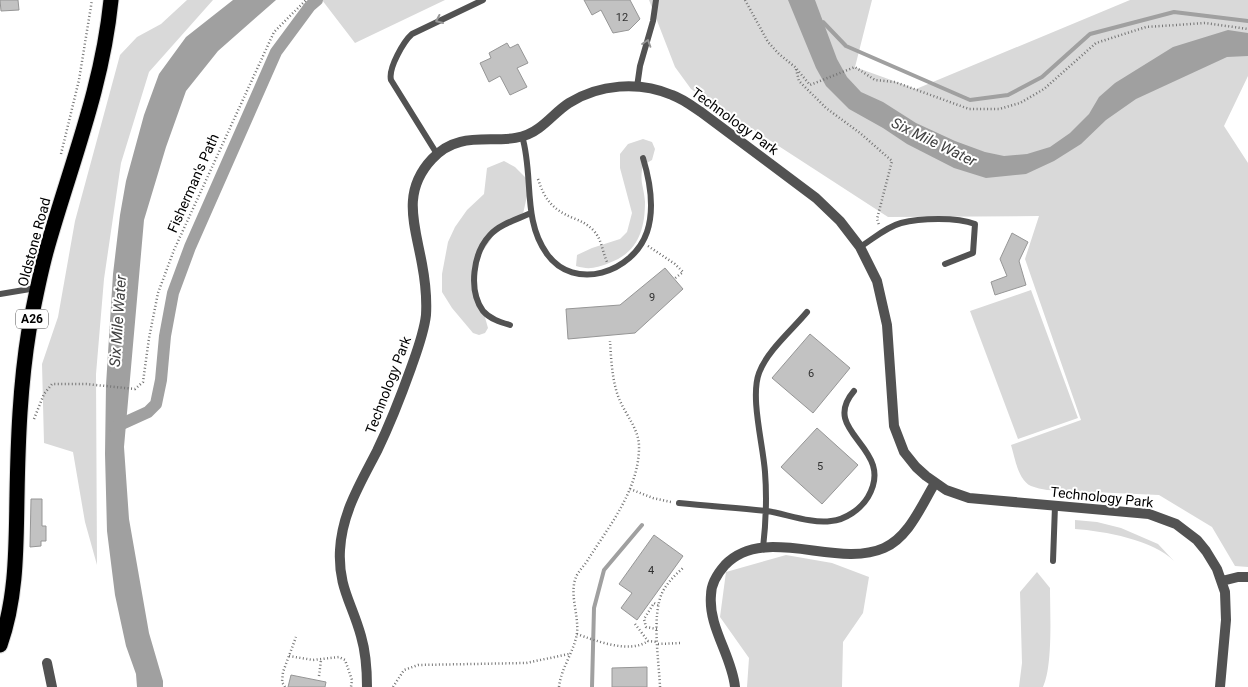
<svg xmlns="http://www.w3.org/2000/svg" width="1248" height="687" font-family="Roboto,sans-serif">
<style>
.green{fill:#d9d9d9}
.water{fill:#a0a0a0}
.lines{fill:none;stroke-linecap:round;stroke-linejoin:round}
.stream{stroke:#a0a0a0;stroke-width:4}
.canal{stroke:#a0a0a0;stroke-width:12}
.building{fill:#c2c2c2;stroke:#969696}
.highway-casing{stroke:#dbdbdb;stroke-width:17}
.path{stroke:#747474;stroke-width:2.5;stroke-dasharray:1 2.5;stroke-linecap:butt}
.lane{stroke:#525252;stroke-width:6}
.street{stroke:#525252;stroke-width:10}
.highway{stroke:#000;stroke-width:15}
.oneway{stroke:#979797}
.labels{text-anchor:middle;stroke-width:4;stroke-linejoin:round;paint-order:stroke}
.number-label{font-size:11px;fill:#303030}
.shield{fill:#fff;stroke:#4c4c4c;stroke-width:1}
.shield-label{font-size:12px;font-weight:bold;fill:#000}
.street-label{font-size:14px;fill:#000;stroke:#fff}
.water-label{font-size:15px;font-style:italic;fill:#414141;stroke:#fff}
</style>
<rect width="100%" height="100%" fill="#fff"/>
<path class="green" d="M187 0H213L149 72 121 163 104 279 96 374 97 565 85 522 73 452 44 443 42 364 58 317 75 221 120 55 137 37 161 24Z
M322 0H445L355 43Z
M649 0H872L855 67 916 89 1130 0H1248V76L1224 126 1248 163V567L1235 566 1212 527 1159 495 1047 490C1042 489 1036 488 1031 486 1018 480 1015 458 1011 445L1081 420 1025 259 1039 216 888 217 691 89 675 67Z
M643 139 652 142 655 149 652 160 643 165C639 182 644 186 645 202 645 231 637 253 609 263 596 268 589 270 576 266L577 255 592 248 620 239 627 232 632 213 620 168V154L628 144Z
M504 161 515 167 527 179V196L523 214 496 232 480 255 475 282 488 328 485 333 479 335 473 333 452 308 442 292V274L448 242 455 227 467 210 484 194 487 168Z
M1031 290 1078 418 1018 439 970 311Z
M1075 520 1097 522 1121 528 1158 544 1174 561C1154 540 1104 531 1075 529Z
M786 555 832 563 869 577 863 613 843 642 842 687H747L749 658 720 617 726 572Z
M1037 572 1050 588C1050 613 1053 666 1043 687H1019L1022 663 1020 592Z"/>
<path class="water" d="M233 0H276L218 51 186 91 166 147 144 220 124 447 129 519 149 633 163 681V687H137L136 674 126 646 115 595 107 531 105 454 106 385 113 274 120 215 126 181 144 115 159 74 186 37Z
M788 0H815L837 59 847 77 861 92 883 102 916 123 955 141 985 152 1004 156 1027 154 1050 147 1070 133 1089 114 1099 97 1115 83 1173 47 1228 30 1248 33V56L1227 57 1136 99 1106 120 1081 144 1054 161 1026 174 986 178 954 168 907 144 883 128 849 109 826 86 816 68Z"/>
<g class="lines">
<path class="stream" d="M823 22 846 46 970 100 1008 95 1042 77 1090 34 1174 12 1248 21
M592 687 594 608 604 570 642 525"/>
<path class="canal" d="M115 427 148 412 156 404 161 380 165 336 173 293 190 247 276 52 310 6 317 0"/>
</g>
<path class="building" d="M0 0H18L19 10 1 11Z
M584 0H630L640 19 629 30 613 33 601 10 592 15Z
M507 43 510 48 518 44 528 63 517 68 527 87 510 95 500 76 489 82 480 63 491 58 489 53Z
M1012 233 1028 242 1019 261 1026 285 995 295 991 282 1007 276 1000 259Z
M665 268 683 289 635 333 568 339 566 309 620 305Z
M810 334 850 368 813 413 772 378Z
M817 428 858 465 822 504 781 467Z
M31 499H42V526H46V541H41V546L30 547Z
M654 535 683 556 637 620 621 608 632 593 619 584Z
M647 667V687H612V668Z
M291 675 326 682 325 687H288Z"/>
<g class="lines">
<g class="highway-casing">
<path id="highway" d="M0 645C17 597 16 547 17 496 18 440 20 385 29 330 34 304 39 278 46 252 70 166 102 90 111 0"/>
</g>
<path class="path" d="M745 0 768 42 779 54 795 67 810 85 855 67 875 80 895 82 969 109H999L1020 103 1044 89 1096 43 1146 27 1205 23 1248 29
M796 69 799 81 826 108 860 133 892 161 877 219 879 225
M61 154 79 80 92 0
M538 179C545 200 552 209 573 218 581 221 587 224 593 230 602 239 602 251 607 262
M648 246 675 264 683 272 674 279
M34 419 44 394 52 384H86L135 389 143 382 149 338 158 293 174 250 274 32 306 0
M630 489 653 498 671 502
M635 624 648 641 658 642
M657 629 646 627 644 619 654 603 658 605
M577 634C596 641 630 654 648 641
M658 644 681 643
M289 656 313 660 339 657 345 660 352 680 351 687
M319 676 321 660
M285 687 282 682 283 672 296 637
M393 687 404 670 418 665 526 663 569 654
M559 687C561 668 574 652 577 633 579 615 569 594 576 577 579 570 586 564 589 558 610 525 638 490 639 449 640 428 623 413 617 393 612 377 611 358 610 341
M660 687C659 661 651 614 663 591 668 582 675 575 683 568"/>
<path class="lane" d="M637 87 640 66 653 21 656 0
M522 136C534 175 522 220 547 254 574 292 633 273 647 232 655 208 650 181 643 158
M437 154 391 80C388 68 404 41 412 34L483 0
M860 247C873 239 886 227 901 223 920 218 957 217 975 224L973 253 945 264
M0 294 36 288
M510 325C500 322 490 319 483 311 468 290 473 253 490 235 500 224 518 219 531 213
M679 503C708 506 738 508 767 511 786 514 812 524 831 521 845 520 861 509 868 497 897 447 818 433 854 391
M763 548C766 522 767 498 765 472 763 444 750 397 759 373 767 351 792 330 807 312
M1053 561 1055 506"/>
<path class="street" d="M1222 581 1238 577H1248
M47 663 52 687
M367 687C367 670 366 653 361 636 352 603 338 587 340 550 342 513 360 484 377 451 390 424 401 396 411 368 417 351 424 333 426 315 427 298 425 280 422 264 415 225 401 192 432 159 465 123 506 153 539 128 550 120 558 110 569 103 599 84 639 81 672 95 683 99 692 106 701 112L816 198 840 221 860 247 877 281 887 325 894 426 904 452 916 467 926 476 946 490 969 498 1149 514 1176 524 1197 540 1206 551 1217 569 1225 592 1226 620 1220 687
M735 687C732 656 708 627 711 595 711 584 717 574 725 565 764 524 837 569 884 548 909 537 921 506 935 483"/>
<use href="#highway" class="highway"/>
</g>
<defs><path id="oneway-chevron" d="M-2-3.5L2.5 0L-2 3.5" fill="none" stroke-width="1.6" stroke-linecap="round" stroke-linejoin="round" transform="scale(1.25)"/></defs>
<g class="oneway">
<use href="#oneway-chevron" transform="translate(439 20) rotate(155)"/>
<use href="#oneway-chevron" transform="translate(647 43) rotate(-72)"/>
</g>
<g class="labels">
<g class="number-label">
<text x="622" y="21">12</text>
<text x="652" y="301">9</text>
<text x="811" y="377">6</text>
<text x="820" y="470">5</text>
<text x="651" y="574">4</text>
</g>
<rect class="shield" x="16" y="309.5" width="32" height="19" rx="4"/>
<g class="shield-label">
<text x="32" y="323">A26</text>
</g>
<g class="street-label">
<text transform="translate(735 121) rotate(36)" y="5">Technology Park</text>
<text transform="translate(193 183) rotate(-66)" y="5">Fisherman's Path</text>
<text transform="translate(34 242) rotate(-75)" y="5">Oldstone Road</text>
<text transform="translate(388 385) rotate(-69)" y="5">Technology Park</text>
<text transform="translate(1102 497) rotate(6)" y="5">Technology Park</text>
</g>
<g class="water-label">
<text transform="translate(934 142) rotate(26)" y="5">Six Mile Water</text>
<text transform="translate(118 321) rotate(-86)" y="5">Six Mile Water</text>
</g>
</g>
</svg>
